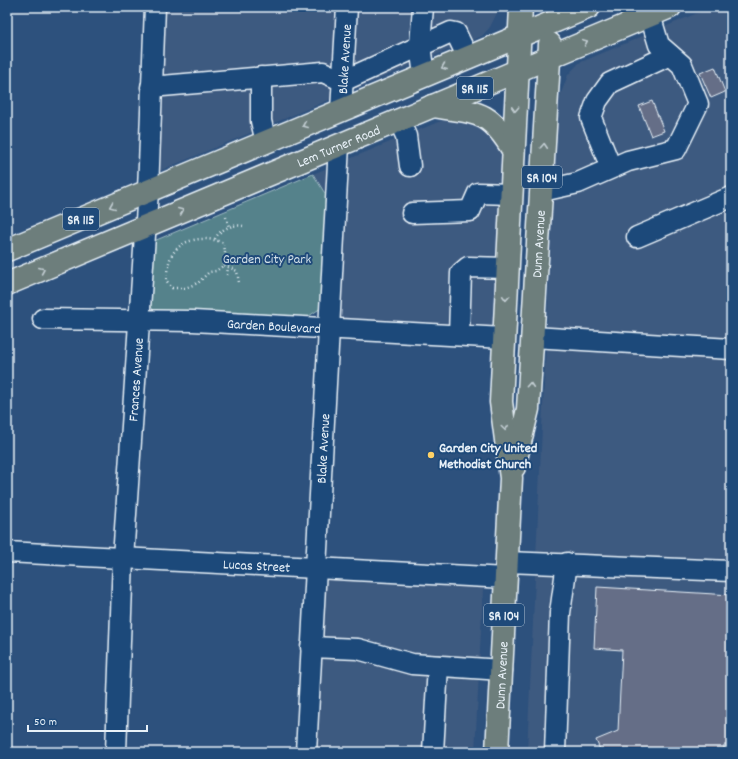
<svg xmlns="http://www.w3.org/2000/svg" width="738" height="759" font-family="Dekko,sans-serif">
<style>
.built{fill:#3e5a80}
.green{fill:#54828b;stroke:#9ebac2}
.building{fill:#656e87;stroke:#e8f1f8}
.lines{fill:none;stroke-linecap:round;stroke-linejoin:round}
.minor-casing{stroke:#e8f1f8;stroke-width:23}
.major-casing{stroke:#e8f1f8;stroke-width:25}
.path{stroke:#e8f1f8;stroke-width:2.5;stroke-dasharray:1 3;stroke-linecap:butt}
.minor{stroke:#1f4a7a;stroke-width:20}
.major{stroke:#6d7e7c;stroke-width:22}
.oneway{stroke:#c3ced3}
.poi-dot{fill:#ffd166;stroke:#1f4a7a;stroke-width:1.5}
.labels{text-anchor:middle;stroke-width:4;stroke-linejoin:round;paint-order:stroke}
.shield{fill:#1f4a7a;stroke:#acbfd2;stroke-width:1}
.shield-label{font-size:13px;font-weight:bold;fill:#e8f1f8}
.street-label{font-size:14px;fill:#e8f1f8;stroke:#1f4a7a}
.park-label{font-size:14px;fill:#d2e0e8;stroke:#1f4a7a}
.poi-label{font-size:14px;font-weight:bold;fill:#e8f1f8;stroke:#1f4a7a;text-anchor:start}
</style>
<rect width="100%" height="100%" fill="#2d517d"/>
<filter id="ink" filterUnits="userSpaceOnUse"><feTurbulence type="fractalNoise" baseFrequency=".025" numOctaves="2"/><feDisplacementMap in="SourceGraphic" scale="8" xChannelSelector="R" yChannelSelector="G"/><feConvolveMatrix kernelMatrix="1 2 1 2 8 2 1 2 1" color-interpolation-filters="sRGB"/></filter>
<g filter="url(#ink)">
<path class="built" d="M148 7H500L490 27 482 36 140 179Z
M712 7H731V752H527L557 104 568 75 579 63Z
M465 117 499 141 503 157 495 345 336 340 329 200 313 174 448 118Z
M323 562 484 569 475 752H311Z"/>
<path class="green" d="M313 174 329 200 324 306 306 318 157 315 147 301 154 241Z"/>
<path class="building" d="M715 67 725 92 711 98 700 73Z
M652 101 664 131 651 136 639 106Z
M597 587 731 595V745H724V752H601L596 740 618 731 622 650 594 648Z"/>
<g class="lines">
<g class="minor-casing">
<g id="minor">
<path d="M423 7 420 45 424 76"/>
<path d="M261 77V121L266 142"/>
<path d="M151 87 323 72 343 81 451 32 456 33 468 58"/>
<path id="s1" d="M341 110 347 7"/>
<path d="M399 120 406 136 410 166"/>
<path d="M611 168 591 118 597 101 610 83 670 55"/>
<path d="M542 191 578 183 628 161 676 149 698 104 682 65 659 45 650 15"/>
<path d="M412 213 470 211 478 193 511 194"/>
<path d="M637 237 731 197"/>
<path id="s2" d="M43 319 193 321 504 338"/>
<path d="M459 335 461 273 468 267 508 268"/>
<path d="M533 337 731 349"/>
<path id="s3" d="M7 552 506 578"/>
<path d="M507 562 731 571"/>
<path d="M311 647 358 649 412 664 502 670"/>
<path id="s4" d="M116 752 123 558 148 191 155 7"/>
<path id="s5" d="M306 752 339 145"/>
<path d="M433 752 438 666"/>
<path d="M555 752 560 613 567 563"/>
</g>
</g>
<g class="major-casing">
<g id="major">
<path d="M432 106C476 113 489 109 513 150"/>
<path d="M7 250 589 7"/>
<path id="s6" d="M7 284 670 7"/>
<path id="s7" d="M514 467 528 409 550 44"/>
<path id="s8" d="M497 752 511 478 501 402 521 7"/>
</g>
</g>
<path class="path" d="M226 217 229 227
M215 239C220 229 232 224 243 226
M224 265 225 253 224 243C207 236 182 237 172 255 168 262 167 272 166 280L172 288H185L198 283 209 272 216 271 224 265 237 271 239 283
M227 275 228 267"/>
<use href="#minor" class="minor"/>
<use href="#major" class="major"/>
</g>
<defs><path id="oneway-chevron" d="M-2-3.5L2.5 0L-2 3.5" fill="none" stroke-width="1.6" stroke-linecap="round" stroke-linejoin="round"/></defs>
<g class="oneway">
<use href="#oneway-chevron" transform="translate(585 42) rotate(-23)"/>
<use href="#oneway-chevron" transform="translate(444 67) rotate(158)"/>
<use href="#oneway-chevron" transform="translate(515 109) rotate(93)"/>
<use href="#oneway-chevron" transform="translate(305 125) rotate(157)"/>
<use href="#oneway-chevron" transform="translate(544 146) rotate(-86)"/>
<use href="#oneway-chevron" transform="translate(112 206) rotate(157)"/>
<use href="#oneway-chevron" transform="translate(181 211) rotate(-23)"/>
<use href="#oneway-chevron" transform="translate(42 270) rotate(-23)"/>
<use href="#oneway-chevron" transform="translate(506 298) rotate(93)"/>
<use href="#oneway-chevron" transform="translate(530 385) rotate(-86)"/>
<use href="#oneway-chevron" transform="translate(505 428) rotate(82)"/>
</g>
</g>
<circle class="poi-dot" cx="431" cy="455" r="4"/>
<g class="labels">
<g class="shield">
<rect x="457" y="77" width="36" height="22" rx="3"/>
<rect x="522" y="166" width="40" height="22" rx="3"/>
<rect x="63" y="208" width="36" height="22" rx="3"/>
<rect x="484" y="604" width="40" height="22" rx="3"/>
</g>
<g class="shield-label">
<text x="475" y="93">SR 115</text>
<text x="542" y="182">SR 104</text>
<text x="81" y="224">SR 115</text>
<text x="504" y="620">SR 104</text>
</g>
<g class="street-label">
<text dy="5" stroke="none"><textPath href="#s1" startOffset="51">Blake Avenue</textPath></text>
<text dy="5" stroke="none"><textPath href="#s6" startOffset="359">Lem Turner Road</textPath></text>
<text dy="5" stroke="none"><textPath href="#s7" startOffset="225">Dunn Avenue</textPath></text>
<text dy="5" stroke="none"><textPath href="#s2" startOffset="231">Garden Boulevard</textPath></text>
<text dy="5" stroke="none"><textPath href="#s4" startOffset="373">Frances Avenue</textPath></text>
<text dy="5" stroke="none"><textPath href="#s5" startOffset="304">Blake Avenue</textPath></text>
<text dy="5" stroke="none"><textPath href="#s3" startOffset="250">Lucas Street</textPath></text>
<text dy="5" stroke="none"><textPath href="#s8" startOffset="77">Dunn Avenue</textPath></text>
</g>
<g class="park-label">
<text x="267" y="263">Garden City Park</text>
</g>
<g class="poi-label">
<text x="439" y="452">Garden City United<tspan x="439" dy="16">Methodist Church</tspan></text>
</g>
</g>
<rect width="738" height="759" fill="none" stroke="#1f4a7a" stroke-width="24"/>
<rect x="12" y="12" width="714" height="735" fill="none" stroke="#e8f1f8" stroke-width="1.5" filter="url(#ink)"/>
<path d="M28 725v6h119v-6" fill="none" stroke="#e8f1f8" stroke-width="2"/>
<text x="34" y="725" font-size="12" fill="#e8f1f8" stroke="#1f4a7a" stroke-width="3" paint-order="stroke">50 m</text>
</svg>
